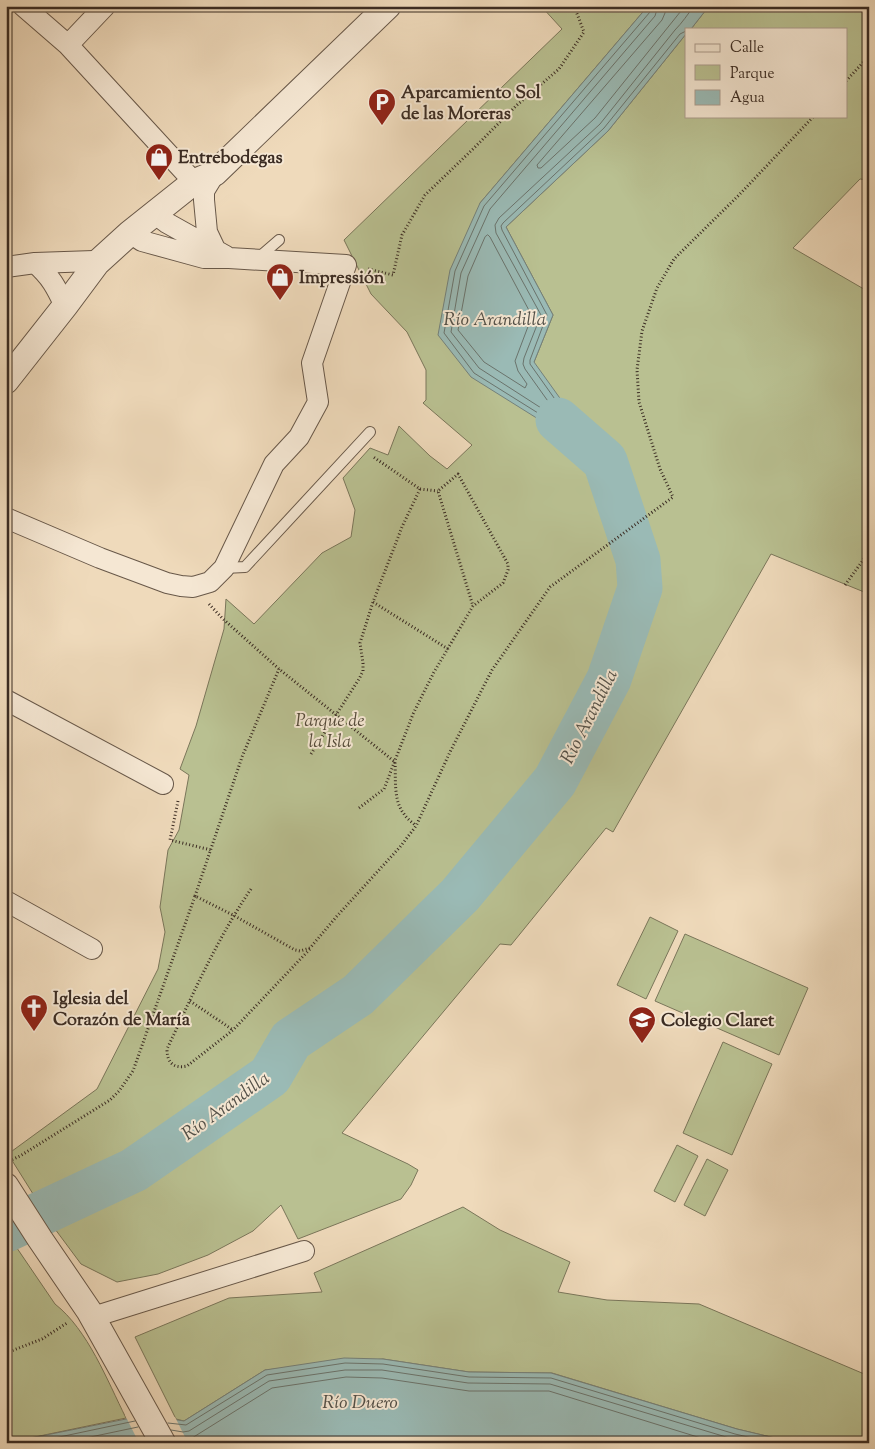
<svg xmlns="http://www.w3.org/2000/svg" width="875" height="1449" font-family="'Sorts Mill Goudy',serif">
<style>
.green{fill:#b9c091;stroke:#7a765a}
.water{fill:#9abab5;stroke:#74817b}
.pier{fill:#efdabb}
.lines{fill:none;stroke-linecap:round;stroke-linejoin:round}
.shore{stroke:#6a736c;stroke-width:1}
.river{stroke:#9abab5;stroke-width:45}
.service-casing{stroke:#685849;stroke-width:12}
.minor-casing{stroke:#685849;stroke-width:22}
.tertiary-casing{stroke:#685849;stroke-width:27}
.path{stroke:#3b2c23;stroke-width:3;stroke-dasharray:1 2.5;stroke-linecap:butt}
.service{stroke:#f5e7d3;stroke-width:10}
.minor{stroke:#f5e7d3;stroke-width:20}
.tertiary{stroke:#f5e7d3;stroke-width:25}
.labels{text-anchor:middle;stroke-width:4;stroke-linejoin:round;paint-order:stroke}
.poi-label{font-size:18px;font-weight:bold;fill:#3b2c23;stroke:#f5e7d3;text-anchor:start}
.park-label{font-size:18px;font-style:italic;fill:#544a39;stroke:#f5e7d3}
.water-label{font-size:19px;font-style:italic;fill:#535048;stroke:#f5e7d3}
</style>
<rect width="100%" height="100%" fill="#efdabb"/>
<filter id="stains"><feTurbulence type="fractalNoise" baseFrequency=".004" numOctaves="4"/><feColorMatrix values="0 0 0 0 .2 0 0 0 0 .09 0 0 0 0 .02 0 0 0 .5 -.17"/></filter>
<radialGradient id="worn" r=".72"><stop offset=".6" stop-color="#630" stop-opacity="0"/><stop offset="1" stop-color="#630" stop-opacity=".3"/></radialGradient>
<path class="green" d="M541 6H648L480 203 534 362 553 315 506 227 608 131 686 34V116H846V29H691L709 6H869V180L860 179 793 248 869 292V594L771 554 613 832 606 828 511 945 500 944 342 1133 408 1164 418 1170 411 1185 401 1199 298 1239 281 1205 253 1231 208 1255 158 1274 117 1282 81 1264 55 1229 8 1154 97 1089 158 969 165 932 160 907 168 850 179 830 189 775 180 769 196 726 224 629 226 599 254 624 322 553 351 537 355 510 343 478 370 448 388 455 399 426 430 456 447 469 472 445 423 403 426 400V370L407 332 371 294 344 240 562 29Z
M650 917 678 931 646 999 617 985Z
M685 934 808 988 779 1055 655 1001Z
M723 1042 772 1064 732 1155 683 1133Z
M677 1145 698 1156 675 1202 654 1191Z
M707 1159 728 1170 705 1216 684 1205Z
M463 1207 500 1230 570 1262 558 1292 607 1300 699 1304 869 1376V1443H796L737 1429 552 1373 469 1372 383 1359 265 1370 184 1421 176 1419 135 1337 229 1298 322 1292 314 1273Z
M6 1232 55 1304C88 1330 107 1380 126 1418L6 1443Z"/>
<path class="water" d="M648 6H709L691 29H686V34L608 131 506 227 553 315 534 362 605 461 613 487 551 427 471 377 438 335 450 270 480 203Z
M344 1358 383 1359 469 1372 551 1373 737 1429 796 1443H6L146 1415 184 1421 265 1370Z"/>
<path class="pier" d="M146 1412 175 1417 188 1443H139L125 1415Z"/>
<g class="lines">
<path class="shore" d="M652 6 650 12 484 206 455 271 444 333 474 373 554 423 594 461 596 460V457L530 364V360L547 315 502 230 501 226 503 223 604 128 680 34 686 31
M658 6 655 16 490 209 461 273 451 332 479 368 552 415 555 414V411L525 369 523 364 524 358 541 315 496 233 495 225 499 218 600 124 675 30C682 23 688 14 694 6
M666 6 665 13 662 20 537 165 538 168H541L595 118 685 6
M488 235 490 237 532 316 515 361 518 371 527 384 525 388 484 362 458 330 468 276 485 237Z
M168 1423 186 1425 267 1375 345 1363 383 1364 469 1377 551 1378 735 1434 774 1443
M171 1430 183 1432 189 1431 269 1381 345 1370H382L468 1383 550 1384 746 1443
M176 1438 185 1439 192 1438 272 1388 346 1377 382 1378 469 1391H549L717 1443
M31 1443 135 1421
M62 1443 138 1427"/>
<path class="river" d="M6 1230 134 1170 270 1076 291 1040 358 995 460 895 555 781 609 679 640 588 638 560 605 461 558 420"/>
<g class="service-casing">
<path id="service" d="M257 259 279 240
M224 568 245 567 370 432"/>
</g>
<g class="minor-casing">
<path id="minor" d="M23 6 68 45 194 182
M68 45 105 6
M215 173 204 191V200L207 232 216 251
M155 214 167 223 226 256
M35 263C51 277 56 287 65 306
M6 267 35 263 94 261 97 263
M6 518 100 558 167 583 181 586 193 587 210 582 224 568 274 464 299 437 318 402 312 363 346 265 229 258H204L142 241 130 233
M6 700 163 784
M6 901 92 949
M93 1317 304 1251"/>
</g>
<g class="tertiary-casing">
<path id="tertiary" d="M6 381 65 306 97 263 130 233 194 182 215 173 388 6
M6 1186 40 1239 89 1311 163 1443"/>
</g>
<path class="path" d="M846 81 869 56
M368 269 393 275 402 235 425 195 473 149 517 105 559 69 584 32 574 6
M420 489 438 491
M845 585 869 552
M373 602 448 649
M209 604 222 618 279 669 395 762C396 778 393 800 404 814 407 819 412 822 416 826
M311 754 359 679 363 671V663L360 643 373 602 402 527 420 489 372 456
M178 801 170 840 211 850
M359 808 384 789 413 714 434 672 473 606 503 583 508 570V564L458 474 438 491 473 606
M251 889C217 939 193 994 167 1049 167 1062 173 1069 187 1066L233 1030 310 949
M195 896 242 757 279 669
M190 1001 233 1030
M9 1161 20 1156 110 1100 119 1091 133 1071 195 896 233 915 295 950 300 951 310 948 337 916 400 847 416 826 450 752 492 670 550 587 673 497 660 469 639 402 637 370 642 331 657 288 674 259 739 195 814 116
M6 1353 42 1339 67 1323"/>
<use href="#service" class="service"/>
<use href="#minor" class="minor"/>
<use href="#tertiary" class="tertiary"/>
</g>
<defs>
<g id="parking-pin" transform="scale(1.4375)"><path d="M0 17L-7.5 6A9.5 9.5 0 1 1 7.5 6Z" fill="#8f2418" stroke="#f5e7d3"/><path d="M-3.5-5.5H1a3.5 3.5 0 0 1 0 7H-1V5.5H-3.5ZM-1-3.4V-.6H.8a1.4 1.4 0 0 0 0-2.8Z" fill="#fff"/></g>
<g id="shop-pin" transform="scale(1.4375)"><path d="M0 17L-7.5 6A9.5 9.5 0 1 1 7.5 6Z" fill="#8f2418" stroke="#f5e7d3"/><path d="M-5-2.5h2.3a2.7 3.5 0 0 1 5.4 0H5L5.5 6h-11ZM-1.5-2.5h3a1.5 2.3 0 0 0-3 0Z" fill="#fff"/></g>
<g id="church-pin" transform="scale(1.4375)"><path d="M0 17L-7.5 6A9.5 9.5 0 1 1 7.5 6Z" fill="#8f2418" stroke="#f5e7d3"/><path d="M-1.2-6h2.4v3.5h3.3v2.4h-3.3V6h-2.4V-.1h-3.3v-2.4h3.3Z" fill="#fff"/></g>
<g id="school-pin" transform="scale(1.4375)"><path d="M0 17L-7.5 6A9.5 9.5 0 1 1 7.5 6Z" fill="#8f2418" stroke="#f5e7d3"/><path d="M0-5L7-2L0 1L-7-2ZM-4 1L0 2.5L4 1V4Q0 6-4 4Z" fill="#fff"/></g>
</defs>
<g fill-rule="evenodd">
<use href="#parking-pin" x="382" y="102"/>
<use href="#shop-pin" x="159" y="157"/>
<use href="#shop-pin" x="280" y="277"/>
<use href="#church-pin" x="34" y="1008"/>
<use href="#school-pin" x="642" y="1020"/>
</g>
<g class="labels">
<g class="poi-label">
<text x="401" y="98">Aparcamiento Sol<tspan x="401" dy="21">de las Moreras</tspan></text>
<text x="178" y="163">Entrebodegas</text>
<text x="299" y="283">Impressión</text>
<text x="53" y="1004">Iglesia del<tspan x="53" dy="21">Corazón de María</tspan></text>
<text x="661" y="1026">Colegio Claret</text>
</g>
<g class="park-label">
<text x="330" y="726">Parque de<tspan x="330" dy="21">la Isla</tspan></text>
</g>
<g class="water-label">
<text x="495" y="325">Río Arandilla</text>
<text transform="translate(588 716) rotate(-63)" y="7">Río Arandilla</text>
<text transform="translate(225 1105) rotate(-36)" y="7">Río Arandilla</text>
<text x="360" y="1408">Río Duero</text>
</g>
</g>
<rect width="875" height="1449" fill="none" stroke="#efdabb" stroke-width="25"/>
<rect x="8" y="8" width="860" height="1434" fill="none" stroke="#3b2c23" stroke-width="2.5"/>
<rect x="12" y="12" width="850" height="1424" fill="none" stroke="#3b2c23"/>
<rect x="685" y="28" width="162" height="90" fill="#f5e7d3" stroke="#ab9c8d"/>
<rect x="695" y="44" width="25" height="8" fill="#f5e7d3" stroke="#ab9c8d"/>
<text x="730" y="52" font-size="15" fill="#3b2c23">Calle</text>
<rect x="695" y="65" width="25" height="15" fill="#b9c091" stroke="#ab9c8d"/>
<text x="730" y="78" font-size="15" fill="#3b2c23">Parque</text>
<rect x="695" y="90" width="25" height="15" fill="#9abab5" stroke="#ab9c8d"/>
<text x="730" y="102" font-size="15" fill="#3b2c23">Agua</text>
<rect width="100%" height="100%" filter="url(#stains)"/>
<rect width="100%" height="100%" fill="url(#worn)"/>
</svg>
